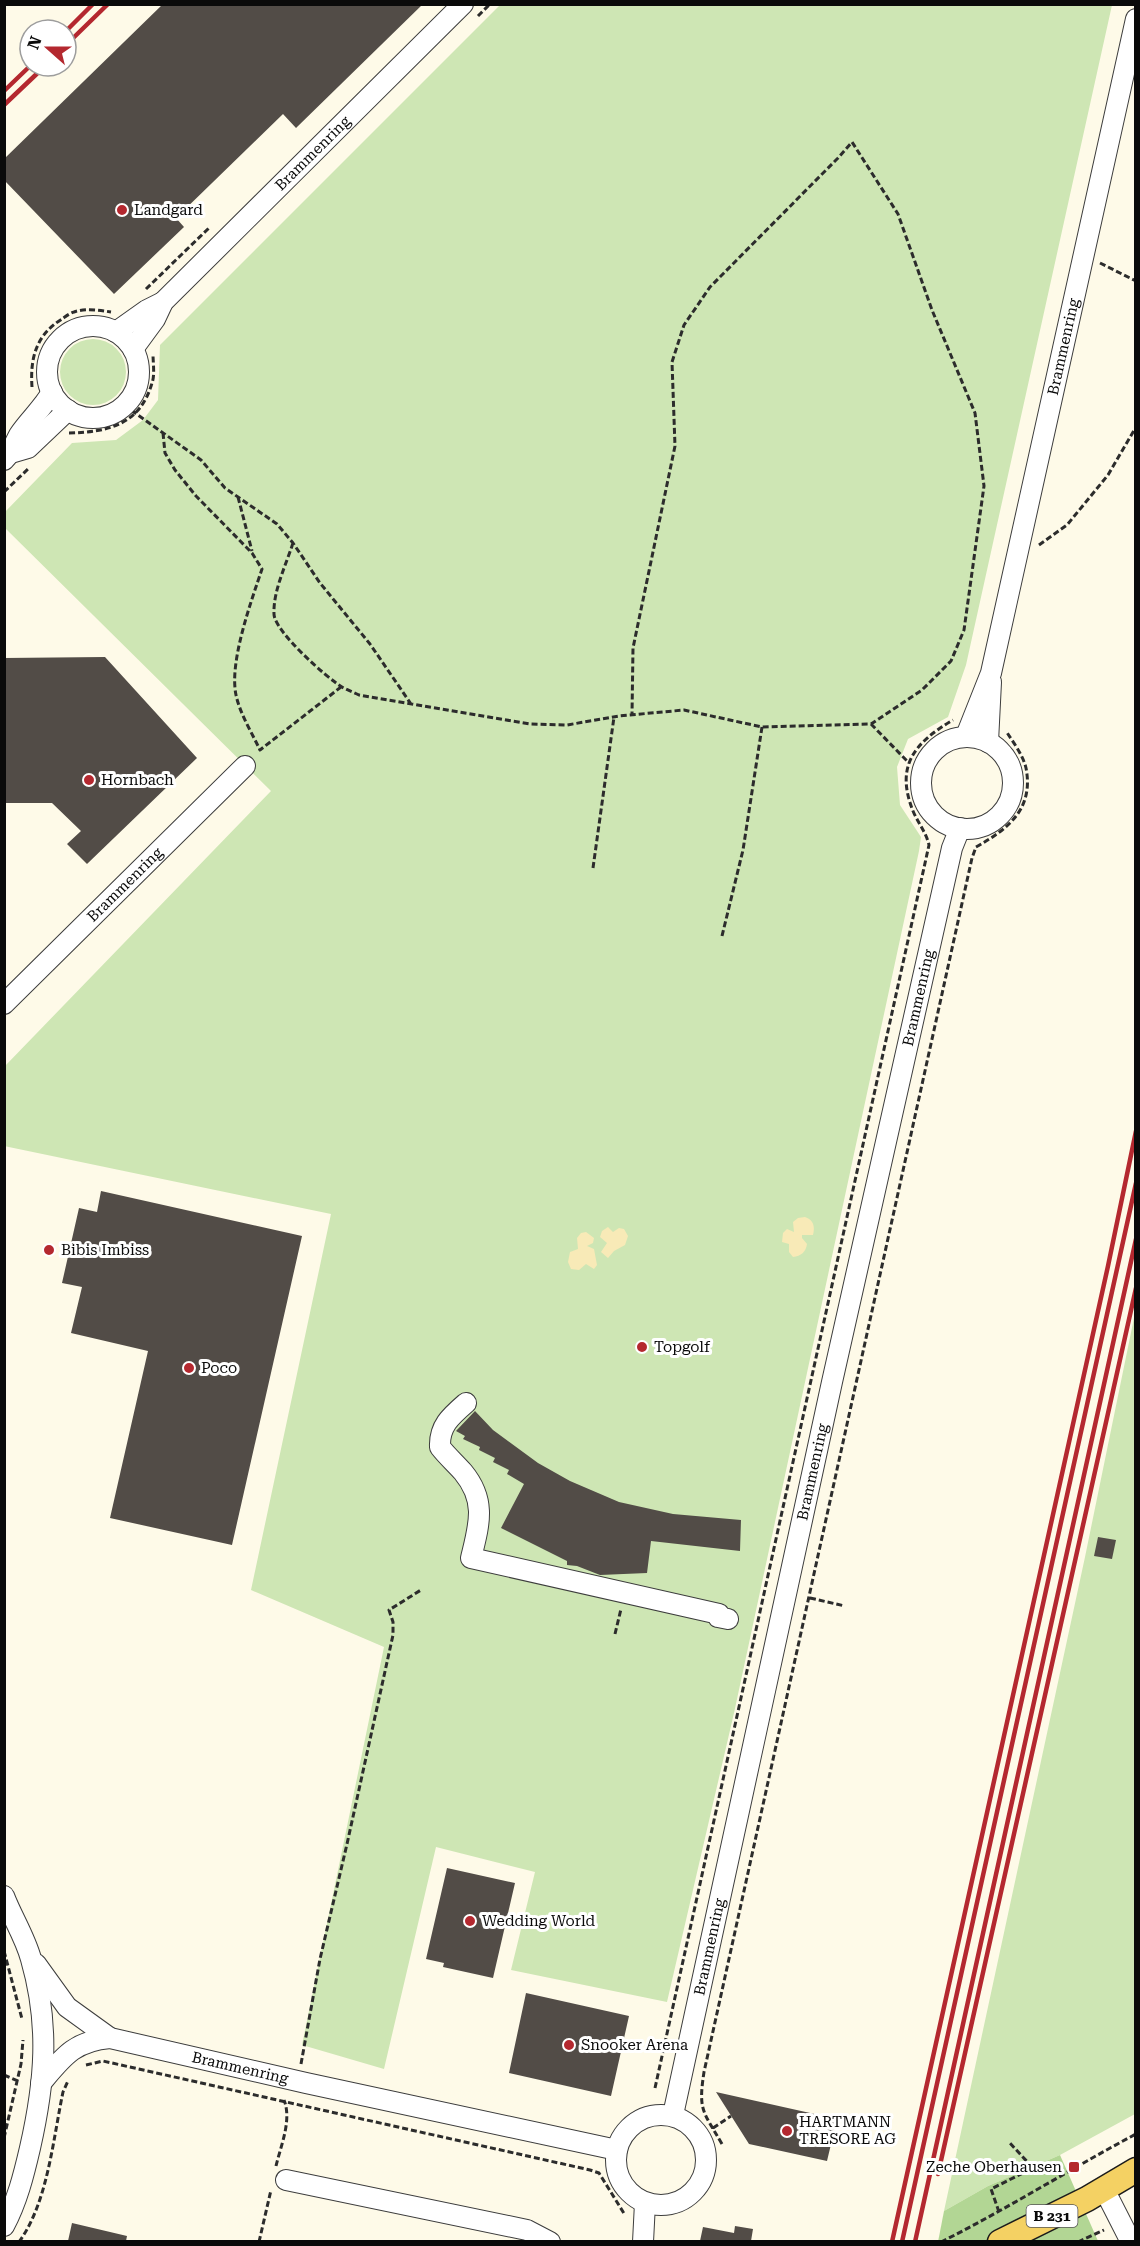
<svg xmlns="http://www.w3.org/2000/svg" width="1140" height="2246" font-family="'Roboto Serif',serif">
<style>
.green{fill:#cee6b4}
.forest{fill:#b2d694}
.sand{fill:#f8eab7}
.building{fill:#524c47}
.lines{fill:none;stroke-linecap:round;stroke-linejoin:round}
.minor-casing{stroke:#3d3d3d;stroke-width:22}
.major-casing{stroke:#1b1b1b;stroke-width:27}
.path{stroke:#2c2c2c;stroke-width:3;stroke-dasharray:6 3;stroke-linecap:butt}
.minor{stroke:#fff;stroke-width:20}
.major{stroke:#f4d163;stroke-width:24}
.rail{stroke:#b4282f;stroke-width:4.5}
.poi-dot{fill:#b4282f;stroke:#fff;stroke-width:2}
.labels{text-anchor:middle;stroke-width:6;stroke-linejoin:round;paint-order:stroke}
.shield{fill:#fff;stroke:#545454;stroke-width:1.5}
.shield-label{font-size:14px;font-weight:bold;fill:#0a0a0a}
.street-label{font-size:15px;fill:#0a0a0a;stroke:#fff}
.poi-label{font-size:15px;fill:#0a0a0a;stroke:#fff;text-anchor:start}
</style>
<rect width="100%" height="100%" fill="#fefae8"/>
<path class="green" d="M500 5H1112L966 665 948 717 908 739 897 767 900 805 921 837 919 851 734 1713 667 2002 511 1970 535 1872 436 1847 384 2069 302 2045 384 1647 251 1590 331 1214 4 1146 5 1066 271 791 5 528 4 513 72 443 116 440 143 420 158 400 160 345Z
M60 372a33 33 0 1 1 66 0a33 33 0 1 1-66 0Z
M1135 1313V2114L1060 2155 988 2186 944 2211 1085 1557Z"/>
<path class="forest" d="M1060 2155 1098 2241 938 2242 944 2211 988 2186Z"/>
<path class="sand" d="M805 1217C814 1220 815 1227 813 1235H802V1238L807 1244C806 1252 801 1256 793 1257L789 1252V1244L782 1242 783 1233 787 1229 794 1232 793 1222 798 1218Z
M608 1227 613 1232 619 1228 624 1229 628 1236 625 1245 614 1251 608 1258 601 1252 607 1243 600 1237 602 1231Z
M586 1232 594 1238 593 1243 587 1246 594 1249 597 1265 594 1269 586 1264 579 1270 571 1269 568 1262 570 1252 578 1249 577 1238 581 1233Z"/>
<path class="building" d="M163 4H423L296 128 283 114 176 218 184 227 114 294 4 180V159Z
M105 657 197 758 87 864 67 844 81 831 52 803H4V658Z
M101 1191 302 1236 232 1545 110 1518 148 1351 71 1333 82 1287 62 1283 79 1208 97 1212Z
M475 1411 493 1430 538 1463 570 1481 619 1502 673 1514 741 1520 740 1551 651 1541 647 1573 600 1575 577 1566 567 1565V1561L501 1528 524 1484 507 1474 509 1470 493 1462 495 1458 479 1450 480 1447 463 1439 465 1436 456 1431Z
M1098 1537 1116 1540 1112 1559 1094 1556Z
M447 1868 515 1883 493 1978 443 1967 444 1963 426 1959Z
M526 1993 629 2016 611 2096 509 2073Z
M716 2092 837 2119 827 2161 749 2144Z
M72 2223 127 2236 126 2241H68Z
M735 2226 753 2229 751 2241H700L703 2227 734 2233Z"/>
<g class="lines">
<g class="minor-casing">
<g id="minor">
<circle cx="93" cy="372" r="46"/>
<path d="M116 332 147 310 163 302"/>
<path id="s1" d="M133 349 155 319 163 302 463 4"/>
<path d="M11 453 28 448 68 410"/>
<path d="M4 460C12 452 14 444 19 435 29 420 43 408 52 392"/>
<path id="s2" d="M966 736 991 673 1136 19"/>
<circle cx="967" cy="783" r="46"/>
<path d="M988 742 991 682"/>
<path id="s3" d="M4 1004 245 766"/>
<path d="M466 1403C451 1416 439 1426 440 1447 447 1456 455 1463 463 1472 487 1501 479 1525 471 1558L719 1614 718 1617 728 1619"/>
<path d="M4 1896C12 1917 25 1937 31 1959 50 2025 45 2082 30 2148 24 2174 17 2202 4 2226"/>
<path d="M36 1964 67 2007 110 2038"/>
<path id="s4" d="M41 2083C63 2057 74 2041 110 2038L306 2083 617 2150"/>
<circle cx="661" cy="2160" r="45"/>
<path id="s5" d="M673 2115 832 1382 952 848 960 828"/>
<path d="M286 2180 527 2230 550 2242"/>
<path d="M1104 2189 1131 2242"/>
<path d="M643 2242 645 2203"/>
</g>
</g>
<g class="major-casing">
<path id="major" d="M1000 2242 1087 2199 1136 2170"/>
</g>
<path class="path" d="M478 16 490 4
M1100 263 1136 281
M146 289 210 227
M32 387C30 358 36 335 62 319 65 317 70 313 74 312 85 308 99 310 111 312
M124 405 201 460 225 488 277 524 293 543 320 583 370 644 411 704
M69 433C108 432 140 425 152 383 155 375 153 363 153 354
M163 433 165 453 175 470 196 496 252 553 262 569C251 602 229 662 236 695 240 714 252 733 260 750L341 687
M4 492 29 468
M238 497 252 551
M293 543C286 565 273 591 274 614 274 631 327 678 342 687 347 690 353 692 359 695L530 724 567 725 619 716 684 710 762 727 871 724 922 690 951 661 964 630 984 486 975 413 932 310 898 214 852 142 838 158 710 287 684 325 672 362 675 446 633 648 632 715
M1039 545 1067 525 1108 475 1136 427
M871 724 909 763
M593 868 614 717
M722 936 743 850 762 727
M810 1598 845 1606
M615 1634 621 1609
M4 1951 22 2019
M301 2064 320 1959 347 1844 393 1635V1622L389 1610 421 1590
M86 2065 103 2061 590 2170 599 2173 625 2215
M4 2075 18 2081
M655 2088 929 845C926 832 918 823 913 811 895 766 914 743 953 720
M713 2128 731 2116
M4 2138 21 2064 23 2040
M722 2144C703 2111 698 2111 704 2072L972 858 976 847C1008 829 1034 809 1026 768 1023 755 1013 742 1006 731
M276 2166C281 2145 292 2120 284 2100
M999 2212 991 2189 1033 2168 1009 2142
M19 2242C48 2202 53 2139 63 2092L68 2081
M259 2242 271 2190
M941 2242C1007 2209 1070 2169 1136 2134
M1078 2242 1104 2230"/>
<use href="#minor" class="minor"/>
<use href="#major" class="major"/>
<path class="rail" d="M66 31 93 4
M66 45 108 4
M4 91 30 66
M4 105 45 66
M938 2174 1136 1288
M892 2242 1108 1266 1136 1131
M902 2242 1136 1183
M915 2242 1136 1239"/>
</g>
<g class="poi-dot">
<circle cx="122" cy="210" r="6"/>
<circle cx="89" cy="780" r="6"/>
<circle cx="49" cy="1250" r="6"/>
<circle cx="642" cy="1347" r="6"/>
<circle cx="189" cy="1368" r="6"/>
<circle cx="470" cy="1921" r="6"/>
<circle cx="569" cy="2045" r="6"/>
<circle cx="787" cy="2131" r="6"/>
<rect x="1068" y="2161" width="12" height="12" rx="3"/>
</g>
<g class="labels">
<rect class="shield" x="1026.5" y="2205" width="51" height="22" rx="4.5"/>
<g class="shield-label">
<text x="1052" y="2221">B 231</text>
</g>
<g class="street-label">
<text dy="5" stroke="none"><textPath href="#s1" startOffset="267">Brammenring</textPath></text>
<text dy="5" stroke="none"><textPath href="#s2" startOffset="402">Brammenring</textPath></text>
<text dy="5" stroke="none"><textPath href="#s3" startOffset="170">Brammenring</textPath></text>
<text dy="5" stroke="none"><textPath href="#s5" startOffset="1144">Brammenring</textPath></text>
<text dy="5" stroke="none"><textPath href="#s5" startOffset="658">Brammenring</textPath></text>
<text dy="5" stroke="none"><textPath href="#s5" startOffset="172">Brammenring</textPath></text>
<text dy="5" stroke="none"><textPath href="#s4" startOffset="219">Brammenring</textPath></text>
</g>
<g class="poi-label">
<text x="134" y="215">Landgard</text>
<text x="101" y="785">Hornbach</text>
<text x="61" y="1255">Bibis Imbiss</text>
<text x="654" y="1352">Topgolf</text>
<text x="201" y="1373">Poco</text>
<text x="482" y="1926">Wedding World</text>
<text x="581" y="2050">Snooker Arena</text>
<text x="799" y="2127">HARTMANN<tspan x="799" dy="17">TRESORE AG</tspan></text>
<text x="1062" y="2172" text-anchor="end">Zeche Oberhausen</text>
</g>
</g>
<rect width="1140" height="2246" fill="none" stroke="#0a0a0a" stroke-width="12"/>
<g transform="translate(48 48) rotate(291)"><circle r="28" fill="#ffffff" stroke="#9d9d9d" stroke-width="1.5"/>
<path d="M0-4.5L10 22L0 15L-10 22Z" fill="#b4282f"/>
<text y="-9" font-size="16" font-weight="bold" text-anchor="middle" fill="#0a0a0a">N</text>
</g>
</svg>
